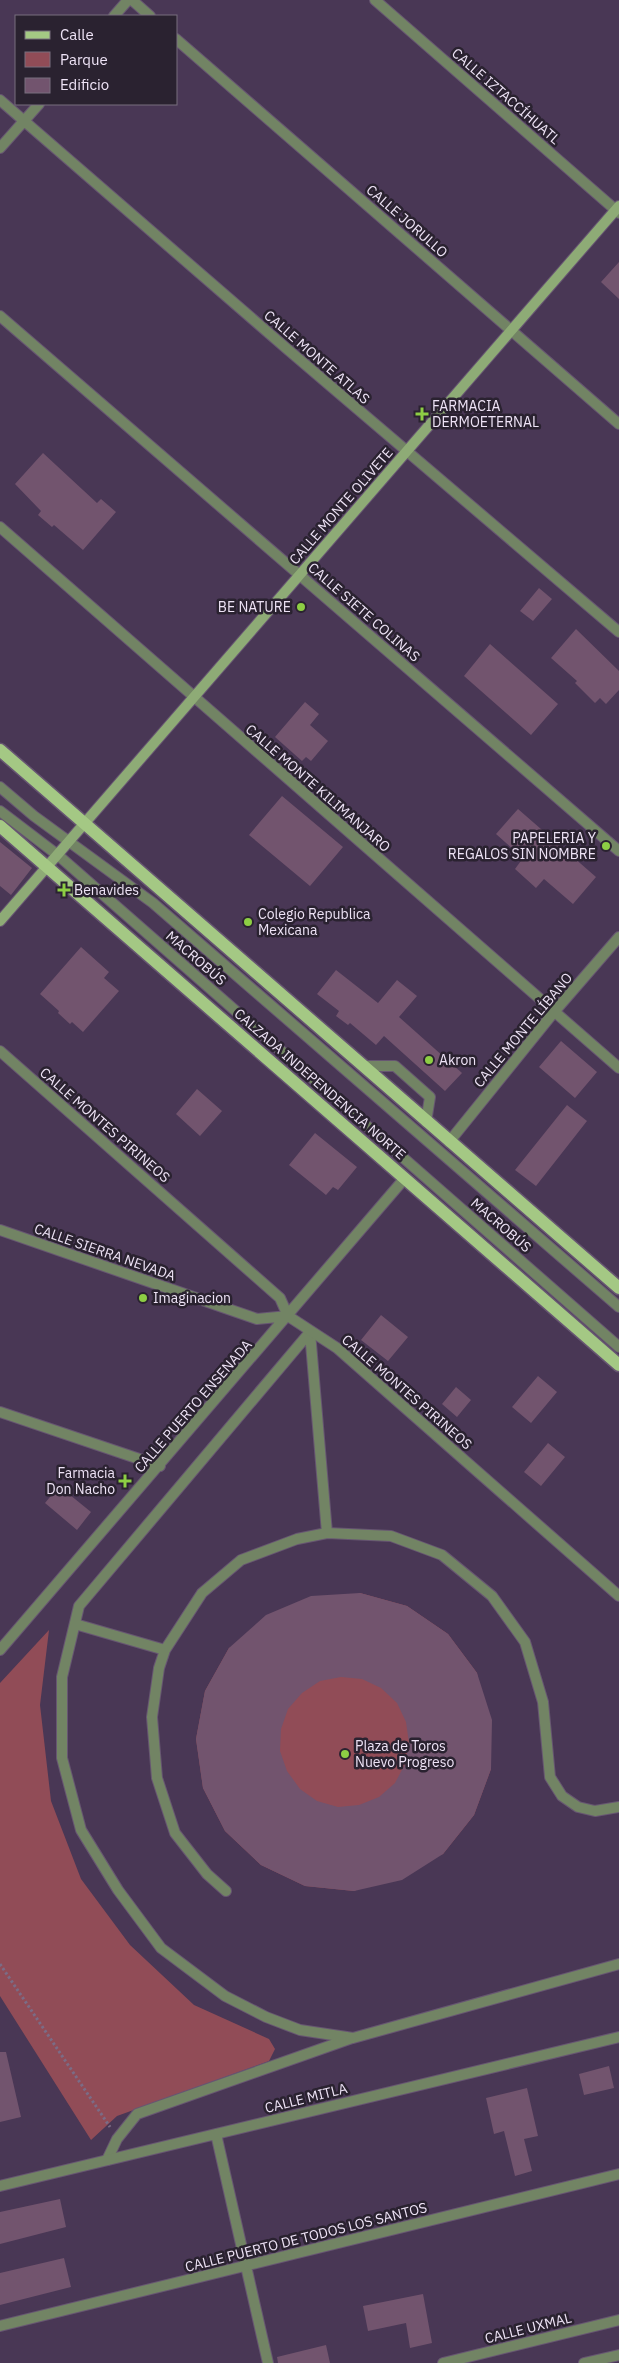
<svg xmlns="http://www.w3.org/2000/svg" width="619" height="2363" font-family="'IBM Plex Sans',sans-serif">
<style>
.green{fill:#914c57}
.building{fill:#72546e;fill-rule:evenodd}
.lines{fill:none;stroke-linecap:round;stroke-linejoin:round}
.lane-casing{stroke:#675672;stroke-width:12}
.street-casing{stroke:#675672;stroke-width:12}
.secondary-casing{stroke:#675672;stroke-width:12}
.primary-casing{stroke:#675672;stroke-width:15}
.path{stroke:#7b6c86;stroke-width:3;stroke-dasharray:2.5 2.5;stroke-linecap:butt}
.lane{stroke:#728464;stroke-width:10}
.street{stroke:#728464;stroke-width:10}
.secondary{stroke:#8eab76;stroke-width:10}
.primary{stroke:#a4c884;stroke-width:12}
.poi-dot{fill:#8dce44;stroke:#2a2230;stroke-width:2}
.labels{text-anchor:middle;stroke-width:5;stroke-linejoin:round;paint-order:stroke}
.street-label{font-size:14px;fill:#eee3f6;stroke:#2a2230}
.poi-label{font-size:14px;fill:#eee3f6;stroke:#2a2230;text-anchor:start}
</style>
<rect width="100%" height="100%" fill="#493755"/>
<path class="green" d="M360 1593 407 1606 448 1634 477 1673 491 1769 474 1815 443 1854 354 1891 305 1886 261 1865 225 1831 203 1788 196 1739 205 1691 229 1648Z
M49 1630 40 1705 51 1801 81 1879 130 1945 194 2005 269 2039 275 2049 269 2061 117 2116 91 2140 0 1996V1683Z"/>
<path class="building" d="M619 262V299L601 282Z
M43 453 97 503 101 499 116 512 83 550 54 525 52 527 38 515 41 511 15 484Z
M539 588 552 599 533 621 520 611Z
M576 629 619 671V690L606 704 600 698 595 703 575 683 577 681 551 658Z
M490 644 558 704 531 735 464 676Z
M305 702 319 714 310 725 328 741 311 761 306 757 302 761 275 737Z
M282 796 343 847 310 886 249 835Z
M518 809 596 877 573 904 544 879 536 888 515 869 523 858 496 834Z
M0 842 32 868 11 895 0 886Z
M81 947 109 972 104 978 119 991 83 1032 72 1022 70 1024 58 1013 59 1011 40 994Z
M336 970 378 1003 397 980 417 996 399 1017 462 1073 445 1091 384 1036 376 1045 350 1023 348 1025 336 1016 339 1011 317 994Z
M561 1041 597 1072 575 1098 539 1067Z
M197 1089 222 1111 200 1136 176 1114Z
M567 1105 587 1121 536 1186 515 1170Z
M315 1133 357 1167 338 1190 333 1187 326 1195 289 1165Z
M381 1315 408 1337 388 1361 361 1340Z
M538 1376 557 1392 531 1423 512 1407Z
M456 1387 471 1400 457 1417 442 1404Z
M548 1443 565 1457 541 1486 524 1472Z
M59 1486 91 1512 77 1530 45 1503Z
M360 1593 407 1606 448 1634 477 1673 492 1720 491 1769 474 1815 443 1854 402 1880 354 1891 305 1886 261 1865 225 1831 203 1788 196 1739 205 1691 229 1648 266 1615 311 1596ZM341 1677 362 1679 381 1688 397 1703 406 1722 409 1743 405 1764 395 1783 379 1797 359 1805 338 1807 317 1801 300 1789 287 1771 280 1751 281 1729 288 1709 302 1693 320 1681Z
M0 2052H6L21 2117 0 2122Z
M609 2066 614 2088 584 2095 579 2074Z
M527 2088 538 2136 524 2139 532 2171 515 2176 504 2131 494 2134 486 2098Z
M60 2199 66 2227 0 2244V2212Z
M64 2258 71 2287 0 2305V2273Z
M423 2294 432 2343 410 2348 406 2323 368 2331 363 2306Z
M326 2345 330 2363H278L277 2357Z"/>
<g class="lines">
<g class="lane-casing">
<path id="lane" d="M0 787 34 816 153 903 619 1307
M0 811 59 856 619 1347
M363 1066H395L430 1097 426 1122
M310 1332 79 1606 62 1677V1758L81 1830 118 1890 161 1948 225 1996 266 2017 300 2030 353 2038 619 1964
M310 1332 327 1533
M75 1624 165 1650
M226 1891 207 1874 175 1833 157 1778 152 1717 159 1668 165 1650 202 1593 241 1560 297 1539 327 1533 391 1536 442 1555 492 1596 525 1642 543 1702 550 1777 562 1796 578 1807 595 1811 619 1807
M107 2160 117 2139 137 2114 352 2038"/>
</g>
<g class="street-casing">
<path id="street" d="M132 0 150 16
M375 0 619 213
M114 16 128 0
M176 39 619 424
M0 100 286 348 619 632
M0 148 39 104
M0 316 619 851
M0 527 619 1068
M0 1051 280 1298 288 1316 337 1348 619 1596
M449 1142 554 1012 619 937
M0 1230 257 1319 288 1316
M0 1412 160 1466
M0 1650 405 1178
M216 2134 268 2363
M0 2186 619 2037
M0 2326 619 2174
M443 2363 619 2320
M584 2363 619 2355"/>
</g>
<g class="secondary-casing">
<path id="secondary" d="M0 921 619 206"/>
</g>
<g class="primary-casing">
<path id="primary" d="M0 750 619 1288
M0 826 619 1365"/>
</g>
<path class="path" d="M0 1964 110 2127"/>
<use href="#lane" class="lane"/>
<use href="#street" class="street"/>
<use href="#secondary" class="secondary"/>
<use href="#primary" class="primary"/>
</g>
<g class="poi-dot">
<path d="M419.5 406.5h5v5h5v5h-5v5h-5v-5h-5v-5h5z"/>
<circle cx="301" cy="607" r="5"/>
<circle cx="606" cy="846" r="5"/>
<path d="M61.5 882.5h5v5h5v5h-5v5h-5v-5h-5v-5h5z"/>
<circle cx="248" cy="922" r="5"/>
<circle cx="429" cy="1060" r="5"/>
<circle cx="143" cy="1298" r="5"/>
<path d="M122.5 1473.5h5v5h5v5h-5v5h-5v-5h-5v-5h5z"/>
<circle cx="345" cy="1754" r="5"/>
</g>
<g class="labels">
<g class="street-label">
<text transform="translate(506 96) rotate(41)" y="5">CALLE IZTACCÍHUATL</text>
<text transform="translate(407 221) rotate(41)" y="5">CALLE JORULLO</text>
<text transform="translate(317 357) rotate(41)" y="5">CALLE MONTE ATLAS</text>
<text transform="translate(341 506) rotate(-49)" y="5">CALLE MONTE OLIVETE</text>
<text transform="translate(364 612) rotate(41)" y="5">CALLE SIETE COLINAS</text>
<text transform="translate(318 788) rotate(41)" y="5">CALLE MONTE KILIMANJARO</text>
<text transform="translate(196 958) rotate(41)" y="5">MACROBÚS</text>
<text transform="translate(523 1030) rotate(-50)" y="5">CALLE MONTE LÍBANO</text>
<text transform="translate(320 1084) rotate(41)" y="5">CALZADA INDEPENDENCIA NORTE</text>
<text transform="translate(105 1125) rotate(41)" y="5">CALLE MONTES PIRINEOS</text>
<text transform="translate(501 1225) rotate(41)" y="5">MACROBÚS</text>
<text transform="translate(105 1252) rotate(19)" y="5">CALLE SIERRA NEVADA</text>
<text transform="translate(407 1392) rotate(41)" y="5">CALLE MONTES PIRINEOS</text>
<text transform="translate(193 1406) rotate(-49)" y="5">CALLE PUERTO ENSENADA</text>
<text transform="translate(306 2098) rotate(-14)" y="5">CALLE MITLA</text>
<text transform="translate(306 2237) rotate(-14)" y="5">CALLE PUERTO DE TODOS LOS SANTOS</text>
<text transform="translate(528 2328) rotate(-14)" y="5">CALLE UXMAL</text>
</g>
<g class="poi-label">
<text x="432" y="411">FARMACIA<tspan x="432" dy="16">DERMOETERNAL</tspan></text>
<text x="291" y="612" text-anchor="end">BE NATURE</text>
<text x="596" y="843" text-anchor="end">PAPELERIA Y<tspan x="596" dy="16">REGALOS SIN NOMBRE</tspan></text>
<text x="74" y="895">Benavides</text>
<text x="258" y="919">Colegio Republica<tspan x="258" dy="16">Mexicana</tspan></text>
<text x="439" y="1065">Akron</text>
<text x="153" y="1303">Imaginacion</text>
<text x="115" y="1478" text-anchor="end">Farmacia<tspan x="115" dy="16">Don Nacho</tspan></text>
<text x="355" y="1751">Plaza de Toros<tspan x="355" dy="16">Nuevo Progreso</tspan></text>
</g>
</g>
<rect x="15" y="15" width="162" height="90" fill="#2a2230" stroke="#786f7f"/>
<rect x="25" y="31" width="25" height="8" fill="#a4c884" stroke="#786f7f"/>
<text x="60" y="40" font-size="15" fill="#eee3f6">Calle</text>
<rect x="25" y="52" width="25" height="15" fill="#914c57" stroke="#786f7f"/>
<text x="60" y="65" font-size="15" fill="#eee3f6">Parque</text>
<rect x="25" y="78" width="25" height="15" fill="#72546e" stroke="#786f7f"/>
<text x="60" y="90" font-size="15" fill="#eee3f6">Edificio</text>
</svg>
